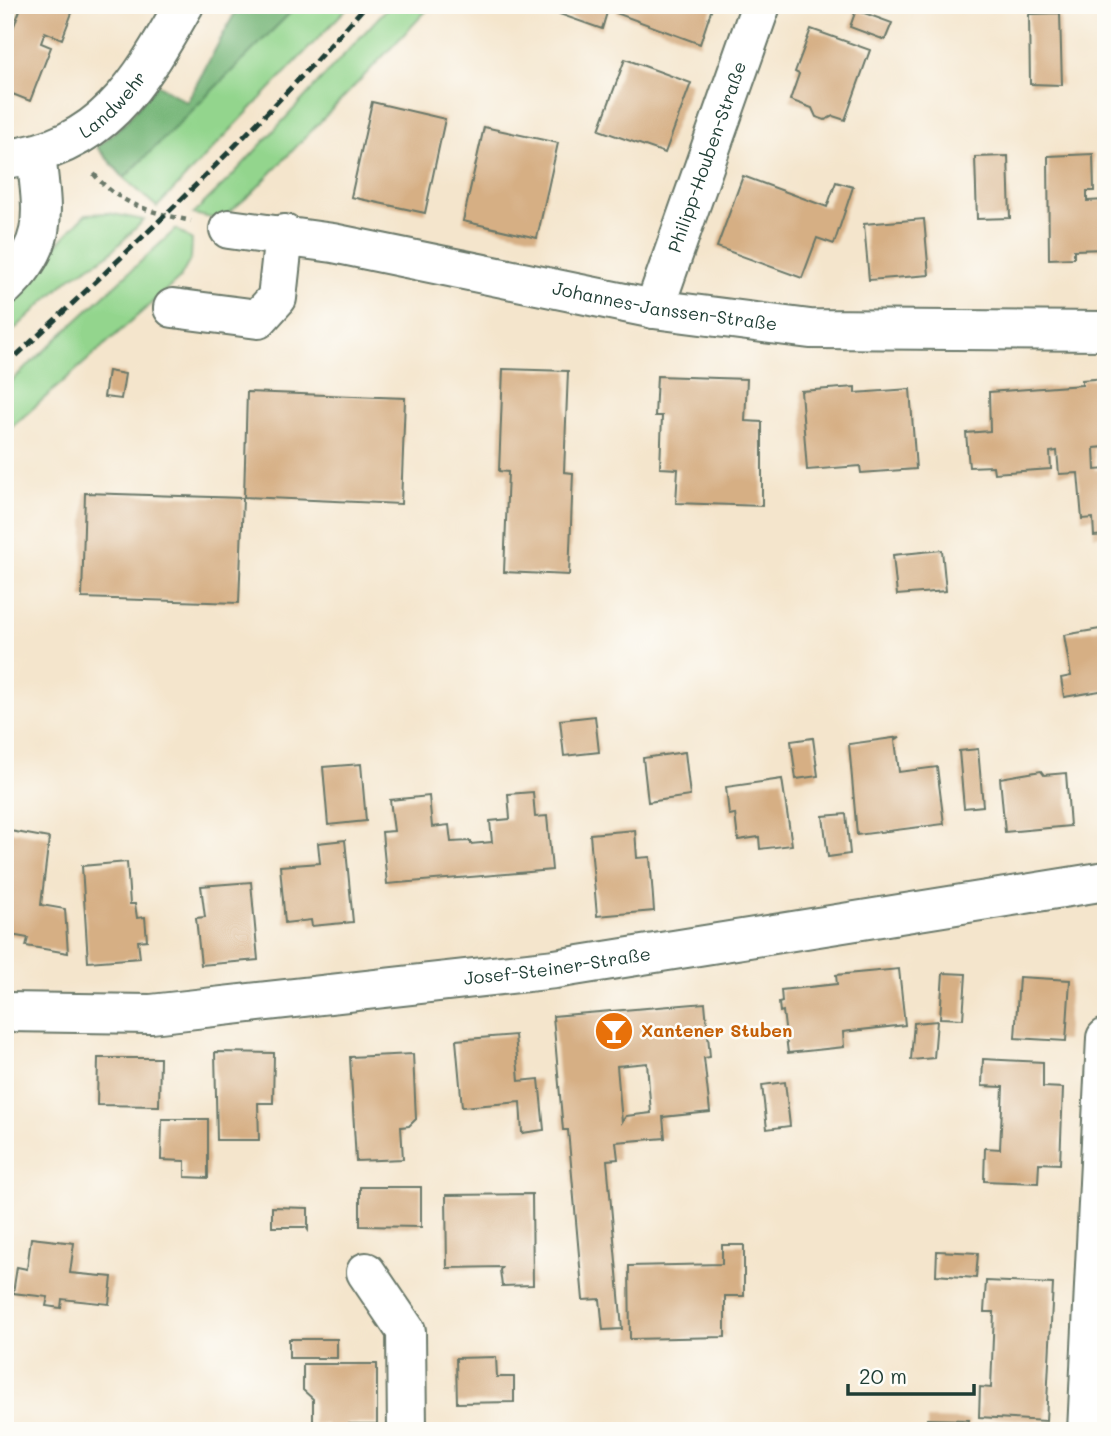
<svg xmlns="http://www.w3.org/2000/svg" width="1111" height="1436" font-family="Mali,sans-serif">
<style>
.green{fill:#93d58d;stroke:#598960;stroke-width:2}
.forest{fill:#76b678;stroke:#4a7a56;stroke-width:2}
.building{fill:#d6af84;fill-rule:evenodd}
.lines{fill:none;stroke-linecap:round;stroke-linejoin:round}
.minor-casing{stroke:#6a7869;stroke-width:42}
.path{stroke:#6a7869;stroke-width:4.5;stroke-dasharray:5 5;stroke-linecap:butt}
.minor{stroke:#fff;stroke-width:38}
.rail{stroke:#1f3d34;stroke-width:5;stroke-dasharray:10 5;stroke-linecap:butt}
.labels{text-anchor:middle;stroke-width:5;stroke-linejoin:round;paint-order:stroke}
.street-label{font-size:18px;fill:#1f3d34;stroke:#fdfcf7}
.food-label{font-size:18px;font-weight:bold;fill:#c56008;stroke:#fdfcf7;text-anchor:start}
</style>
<rect width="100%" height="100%" fill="#fdfcf7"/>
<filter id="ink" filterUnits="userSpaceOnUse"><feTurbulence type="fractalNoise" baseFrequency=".0143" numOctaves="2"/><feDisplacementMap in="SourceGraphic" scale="14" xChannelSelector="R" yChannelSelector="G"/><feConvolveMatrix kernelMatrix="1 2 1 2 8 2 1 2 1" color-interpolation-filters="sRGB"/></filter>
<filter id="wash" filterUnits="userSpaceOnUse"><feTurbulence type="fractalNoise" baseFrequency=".00686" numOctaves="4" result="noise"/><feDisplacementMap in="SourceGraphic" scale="28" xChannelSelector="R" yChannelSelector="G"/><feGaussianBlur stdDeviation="1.57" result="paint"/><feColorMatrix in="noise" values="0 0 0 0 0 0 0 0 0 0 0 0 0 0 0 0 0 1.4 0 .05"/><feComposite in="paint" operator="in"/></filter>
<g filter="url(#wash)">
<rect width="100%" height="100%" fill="#f4e5cc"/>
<path class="green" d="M298 5H350L157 207 124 178Z
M390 5H432L251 194 220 220 193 214 232 176Z
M108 213 144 220 108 255 70 278 5 338V299L86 214Z
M176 229 192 240 191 258 180 278 5 433V387Z"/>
<path class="forest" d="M239 5H298L124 178 97 147 124 124 157 84 187 102Z"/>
<g id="blocks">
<path class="building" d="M22 5H75L62 39 45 32 41 43 51 47 30 101 5 91V49Z
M550 5H597L608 9 602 29 548 10Z
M619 5H713L700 44 616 13Z
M856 10 892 23 885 40 850 27Z
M1060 13 1062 85 1030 84 1029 14Z
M811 29 870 50 845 120 833 116 825 120 816 117 812 108 790 100 799 74 795 72Z
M1106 51V118H1102L1100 52Z
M625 59 691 83 665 153 599 130Z
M372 102 445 119 425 213 351 197Z
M484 127 558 143 537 238 463 221Z
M1093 154 1094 191H1087V201L1106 200V249L1074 250V258L1049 259 1048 156Z
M1008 156 1010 218 977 219 975 157Z
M743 176 827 207 836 182 853 187 834 244 817 238 802 278 717 247Z
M924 219 929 275 869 280 864 224Z
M503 369 568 371 564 472 573 473 569 575 504 572 508 472 499 471Z
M108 371 125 374 121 399 104 397Z
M657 376 747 379 745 421 762 422V506L676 503 678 469 660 468 662 416H655Z
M1106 378V447L1094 448 1095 470 1106 469V535L1094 536 1093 518 1082 519 1078 473 1059 474 1057 451 1050 452 1051 469 994 473 993 466 969 467 966 433 990 431 989 392 1082 385V380Z
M855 387V393L910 389 916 469 861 473 860 466 807 470 801 391Z
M247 392 405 398 401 504 244 497Z
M85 493 243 498 239 603 82 598Z
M942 550 946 591 897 595 893 555Z
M1106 628V690L1064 697 1061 678 1071 676 1064 635Z
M595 716 599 752 564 756 560 720Z
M900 737 895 740 899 772 937 767 944 824 857 835 849 744Z
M813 738 818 776 796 779 791 741Z
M978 749 983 806 964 808 959 751Z
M685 752 690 796 648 802 643 758Z
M361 764 366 821 328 825 323 767Z
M1041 771 1044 775 1066 773 1070 826 1005 832 1000 778Z
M782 779 792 845 760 849 759 837 738 840 735 814 729 815 726 787Z
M533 792 535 817 547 816 552 870 387 884 382 832 394 831 390 800 429 796 432 827 449 825 451 842 471 841V844L492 842 490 821 510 819 508 794Z
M846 814 850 854 828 857 823 816Z
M5 830 49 838 41 905 65 909 68 953 26 946 28 938 5 934Z
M635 830 637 858 650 857 654 911 597 916 590 834Z
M345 840 353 922 312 926 311 920 285 923 280 866 320 863 318 843Z
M127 862 130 904H135L137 918 145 917 147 940 138 941 140 958 88 962 82 866Z
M251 882 258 960 201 965 196 918 205 917 201 886Z
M899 969 905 1025 843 1032 844 1047 788 1053 783 1011 780 1012 779 1003 782 1002 781 990 837 984 836 975Z
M943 973 966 974 963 1019 940 1018Z
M1019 977 1070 980 1066 1041 1015 1038Z
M705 1003 710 1057 704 1058 710 1112 663 1117 665 1138 616 1142 618 1159 607 1160 622 1329 603 1330 600 1299 583 1300 568 1130H563L553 1016ZM647 1063 651 1113 626 1116 622 1122 617 1066Z
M937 1021 934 1058 911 1060 914 1023Z
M515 1035 519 1081 539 1079 544 1130 522 1133 520 1102 462 1107 456 1040Z
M215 1052 274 1053 273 1103H258L259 1140H217Z
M413 1054 416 1119 409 1126 401 1127 403 1159 356 1161 350 1057Z
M98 1058H160L159 1106 97 1105Z
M983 1059 1043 1062V1087L1063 1088 1060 1164 1039 1163 1038 1183 984 1181 985 1148 1000 1149 1003 1087 982 1086Z
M785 1082 790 1126 767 1129 762 1085Z
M162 1119H208V1178L185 1177V1161L161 1160Z
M360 1187H421V1227L360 1226Z
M532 1194 533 1285 502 1286 500 1270 502 1267 447 1268 446 1195Z
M272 1207 308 1208V1230L306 1227H272Z
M31 1238 74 1243 70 1273 112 1277 109 1304 62 1299 61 1308 46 1306 48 1297 13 1293 17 1267 27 1269Z
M722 1245H744V1296H725V1337L630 1339 629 1266 722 1264Z
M937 1251 978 1253 976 1278 936 1275Z
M986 1281 1053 1284 1046 1421 979 1417 980 1387 991 1388 994 1312H984Z
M289 1339H337V1358H289Z
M496 1357 497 1377H514V1402L457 1403 456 1358Z
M303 1364H377V1424H348L341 1431H332L326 1424H313V1399L303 1390Z
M927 1419 969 1420 968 1431H927Z"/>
</g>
</g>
<g filter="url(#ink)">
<use href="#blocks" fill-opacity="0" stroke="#6a7869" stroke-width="2"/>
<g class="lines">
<g class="minor-casing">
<g id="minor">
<path id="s1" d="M5 159C103 148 139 84 184 5"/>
<path id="s2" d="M229 229 333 243 654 309 810 329 1106 331"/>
<path d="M5 286C51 243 42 211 36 154"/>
<path d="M173 308 258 319 277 298 284 234"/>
<path id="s3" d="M654 309 761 5"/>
<path id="s4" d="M5 1012 151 1014 555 969 1106 881"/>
<path d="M366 1272 406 1331 407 1431"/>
<path d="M1087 1431 1106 1038"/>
</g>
</g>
<path class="path" d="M94 174C120 206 153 212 191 221"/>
<use href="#minor" class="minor"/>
<path class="rail" d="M5 366C130 251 254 133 366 5"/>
</g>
</g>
<defs>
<g id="bar-disc" transform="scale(2.0125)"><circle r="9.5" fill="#e8710a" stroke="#fdfcf7"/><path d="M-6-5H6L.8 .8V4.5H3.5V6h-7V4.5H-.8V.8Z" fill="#fff"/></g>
</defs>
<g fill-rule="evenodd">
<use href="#bar-disc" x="614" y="1031"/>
</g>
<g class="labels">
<g class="street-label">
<text dy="6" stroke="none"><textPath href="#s1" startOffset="124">Landwehr</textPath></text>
<text dy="6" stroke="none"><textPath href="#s3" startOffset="161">Philipp-Houben-Straße</textPath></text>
<text dy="6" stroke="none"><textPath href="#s2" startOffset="443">Johannes-Janssen-Straße</textPath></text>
<text dy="6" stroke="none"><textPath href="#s4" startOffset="555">Josef-Steiner-Straße</textPath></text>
</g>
<g class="food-label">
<text x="641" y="1037">Xantener Stuben</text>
</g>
</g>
<rect width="1111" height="1436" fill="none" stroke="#fdfcf7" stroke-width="28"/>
<path d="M848 1384v10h126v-10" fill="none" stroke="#1f3d34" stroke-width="3.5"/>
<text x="859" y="1384" font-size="21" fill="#1f3d34" stroke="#fdfcf7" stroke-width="5" paint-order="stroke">20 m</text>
</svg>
